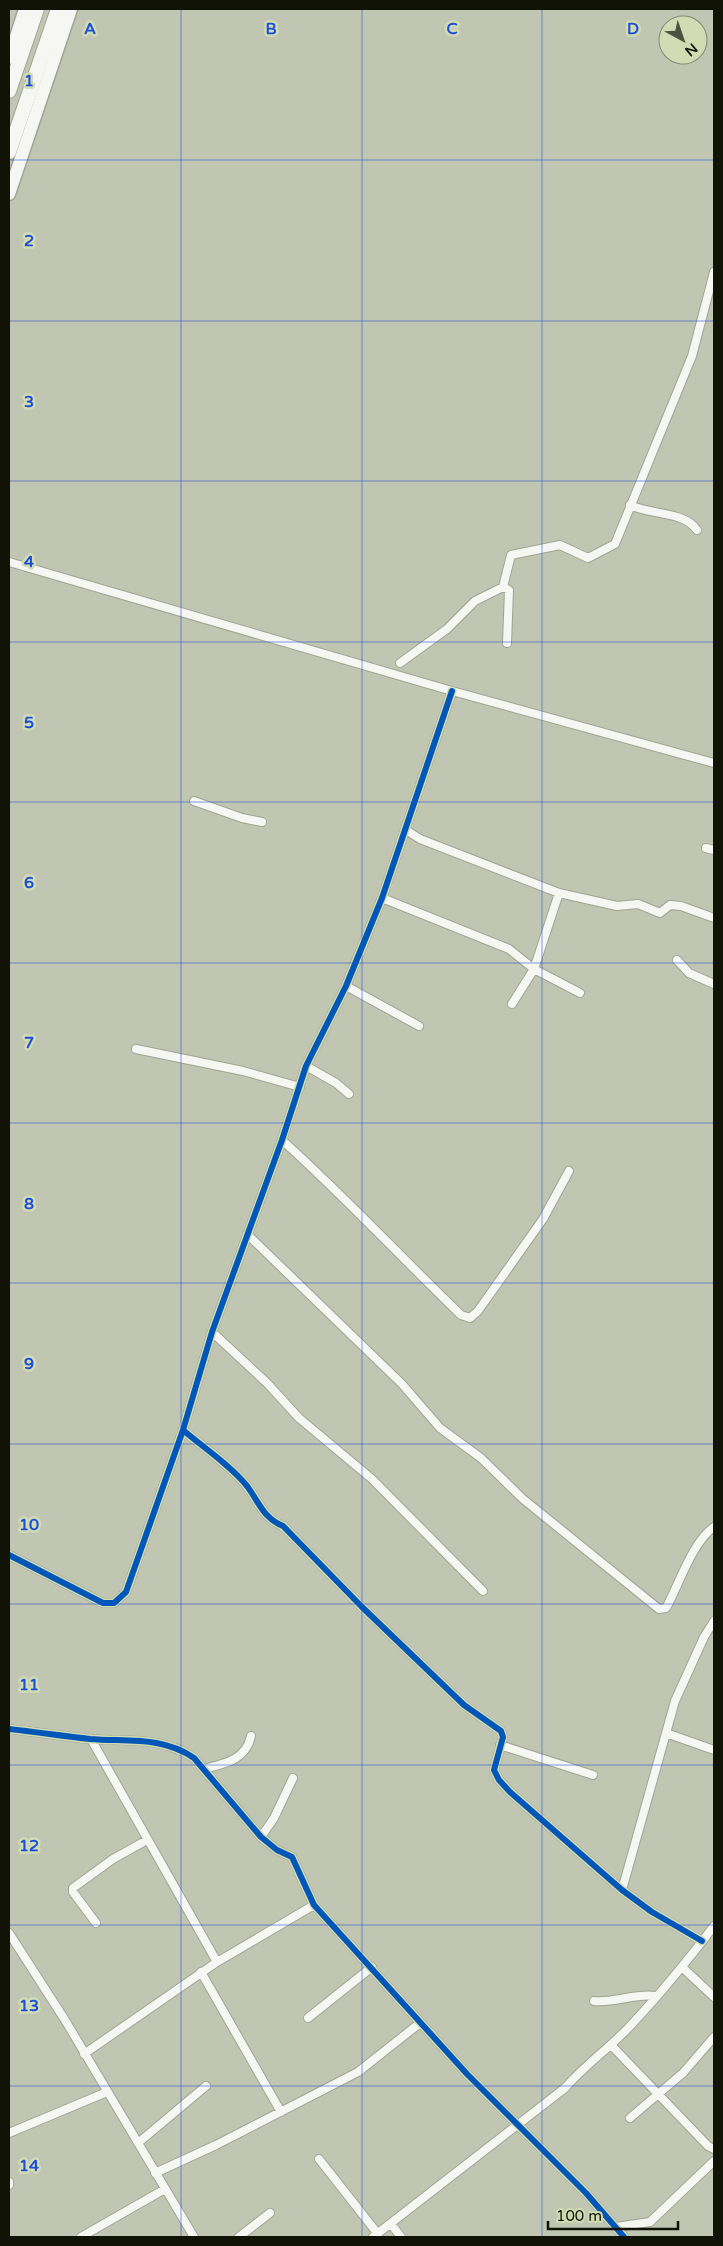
<svg xmlns="http://www.w3.org/2000/svg" width="723" height="2246" font-family="'Varela Round',sans-serif">
<style>
.lines{fill:none;stroke-linecap:round;stroke-linejoin:round}
.street-casing{stroke:#a0a594;stroke-width:10}
.primary-casing{stroke:#a0a594;stroke-width:15}
.highway-casing{stroke:#a0a594;stroke-width:16}
.street{stroke:#f6f6f3;stroke-width:8}
.primary{stroke:#f6f6f3;stroke-width:12}
.highway{stroke:#f6f6f3;stroke-width:14}
.cycleway-casing{stroke:#d1dcb5;stroke-width:9}
.cycleway{stroke:#0057b8;stroke-width:6}
.grid{fill:none;stroke:#1d4ed8;stroke-width:1;stroke-opacity:0.55}
.grid-label{font-size:16px;text-anchor:middle;font-weight:bold;fill:#1d4ed8;stroke:#d1dcb5;stroke-width:5;stroke-linejoin:round;paint-order:stroke}
</style>
<rect width="100%" height="100%" fill="#c0c6b1"/>
<g class="lines">
<g class="street-casing">
<path id="street" d="M630 505C650 515 684 511 697 530
M9 562 452 691 714 763
M503 587 509 590 507 643
M400 663 447 629 475 601 503 587 511 555 560 545 588 558 615 544 692 356 714 272
M194 801 242 818 262 822
M406 830 420 839 559 893 617 906 638 904 660 913 670 905 681 906 714 918
M706 848 714 850
M382 898 509 949 534 969 580 993
M677 960 689 973 714 984
M346 986 419 1026
M512 1004 534 969 559 893
M136 1049 243 1071 300 1087
M306 1066 336 1083 349 1094
M282 1140C344 1196 401 1257 461 1315L470 1318 478 1311 543 1219 569 1171
M247 1234 402 1384 440 1428 481 1458 523 1499 659 1609 666 1608C679 1585 692 1542 714 1527
M212 1332 267 1383 299 1418 372 1479 483 1591
M183 1430C204 1448 230 1465 247 1486 259 1502 263 1518 283 1526L362 1607 464 1705 501 1731 503 1737 494 1770 499 1780 510 1792 622 1890 652 1912 702 1941
M9 1555 103 1603H114L126 1592 183 1430 212 1332 282 1140 306 1066 346 986 382 898 452 691
M9 1729C36 1732 63 1736 90 1739 127 1742 162 1736 194 1758L261 1837 277 1850 292 1857 314 1905 467 2074 586 2193 624 2237
M666 1733 714 1750
M91 1739 217 1962
M500 1745 593 1775
M203 1769C224 1764 246 1760 251 1736
M261 1837 274 1818 293 1778
M622 1890 675 1701 704 1637 714 1621
M96 1923 73 1892V1888L113 1859 147 1840
M9 1933 65 2020 194 2237
M683 1968 714 1997
M201 1972 281 2112
M594 2001C616 2003 635 1993 655 1996
M308 2018 372 1967
M611 2045 708 2146 714 2149
M84 2054 217 1962 314 1905
M630 2118 683 2073 714 2037
M9 2133 107 2092
M138 2143 206 2086
M319 2159 378 2234
M155 2173 216 2145 358 2072 420 2023
M9 2182V2185
M391 2224 401 2237
M616 2227 650 2222 714 2161
M81 2237 165 2189
M239 2237 270 2213
M373 2237 565 2088C586 2064 611 2047 632 2024 661 1993 688 1960 714 1926"/>
</g>
<g class="primary-casing">
<path id="primary" d="M9 58 25 9
M9 194 71 9"/>
</g>
<g class="highway-casing">
<path id="highway" d="M9 91 37 9
M9 152 58 9"/>
</g>
<use href="#street" class="street"/>
<use href="#primary" class="primary"/>
<use href="#highway" class="highway"/>
<g class="cycleway-casing">
<path id="cycleway" d="M183 1430C204 1448 230 1465 247 1486 259 1502 263 1518 283 1526L362 1607 464 1705 501 1731 503 1737 494 1770 499 1780 510 1792 622 1890 652 1912 702 1941
M9 1555 103 1603H114L126 1592 183 1430 212 1332 282 1140 306 1066 346 986 382 898 452 691
M9 1729C36 1732 63 1736 90 1739 127 1742 162 1736 194 1758L261 1837 277 1850 292 1857 314 1905 467 2074 586 2193 624 2237"/>
</g>
<use href="#cycleway" class="cycleway"/>
</g>
<path class="grid" d="M181 9V2237M362 9V2237M542 9V2237M9 160H714M9 321H714M9 481H714M9 642H714M9 802H714M9 963H714M9 1123H714M9 1283H714M9 1444H714M9 1604H714M9 1765H714M9 1925H714M9 2086H714"/>
<g class="grid-label">
<text x="90" y="34">A</text>
<text x="271" y="34">B</text>
<text x="452" y="34">C</text>
<text x="633" y="34">D</text>
<text x="29" y="86">1</text>
<text x="29" y="246">2</text>
<text x="29" y="407">3</text>
<text x="29" y="567">4</text>
<text x="29" y="728">5</text>
<text x="29" y="888">6</text>
<text x="29" y="1048">7</text>
<text x="29" y="1209">8</text>
<text x="29" y="1369">9</text>
<text x="29" y="1530">10</text>
<text x="29" y="1690">11</text>
<text x="29" y="1851">12</text>
<text x="29" y="2011">13</text>
<text x="29" y="2171">14</text>
</g>
<rect width="723" height="2246" fill="none" stroke="#101306" stroke-width="20"/>
<g transform="translate(683 40) rotate(140)"><circle r="24" fill="#d1dcb5" stroke="#848c6f"/>
<path d="M0-4L9 19L0 12L-9 19Z" fill="#4e5242"/>
<text y="-8" font-size="14" font-weight="bold" text-anchor="middle" fill="#101306">N</text>
</g>
<path d="M548 2221v8h130v-8" fill="none" stroke="#101306" stroke-width="2.5"/>
<text x="556" y="2221" font-size="15" fill="#101306" stroke="#d1dcb5" stroke-width="4" paint-order="stroke">100 m</text>
</svg>
